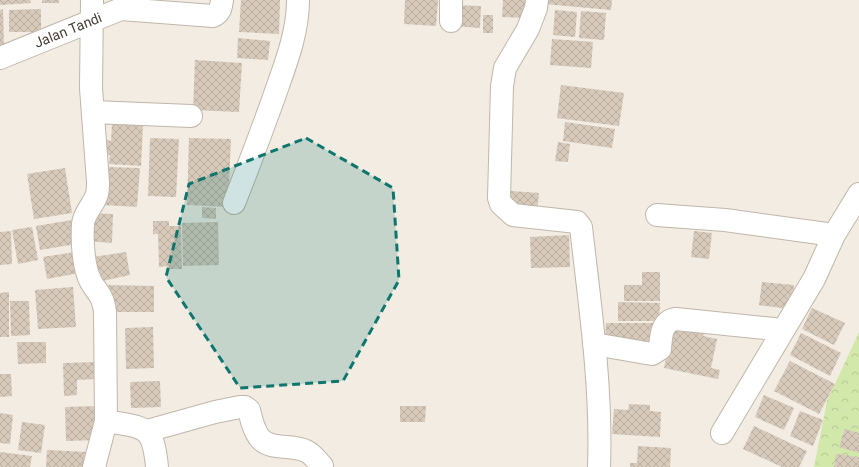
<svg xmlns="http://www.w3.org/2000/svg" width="859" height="467" font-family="Roboto,sans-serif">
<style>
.forest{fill:url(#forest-crowns)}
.building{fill:url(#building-cross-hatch)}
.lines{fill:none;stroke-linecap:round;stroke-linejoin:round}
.minor-casing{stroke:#c0b6a9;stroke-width:24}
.minor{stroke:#fff;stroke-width:22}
.marked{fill:#0f766e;fill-opacity:0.2;stroke:#0f766e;stroke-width:3;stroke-dasharray:8 5;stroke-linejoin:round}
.labels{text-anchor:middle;stroke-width:4;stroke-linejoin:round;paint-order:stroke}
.street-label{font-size:14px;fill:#443c33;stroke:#fff}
</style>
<defs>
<pattern id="forest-crowns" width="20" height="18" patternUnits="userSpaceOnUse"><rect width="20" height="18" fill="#d2e8ab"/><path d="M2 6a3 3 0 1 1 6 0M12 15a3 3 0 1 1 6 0" fill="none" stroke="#b6c894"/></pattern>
<pattern id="building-cross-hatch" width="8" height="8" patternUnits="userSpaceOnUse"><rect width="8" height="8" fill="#d7cabb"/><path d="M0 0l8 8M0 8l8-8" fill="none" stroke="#baaea1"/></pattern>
</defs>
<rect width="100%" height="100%" fill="#f2ece3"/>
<path class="forest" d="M859 332V467H814L827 401Z"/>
<path class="building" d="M0 0H30L31 3 0 5Z
M42 0H59V3H42Z
M241 0H280L279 34 239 32Z
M405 0H438L436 26 404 24Z
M503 0H528L527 18 502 17Z
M544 0H612L611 10 544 4Z
M454 5 481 6 480 28 453 26Z
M3 9 4 46H0V10Z
M41 9V32H9V10Z
M555 10 577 12 575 37 553 35Z
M581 11 606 13 604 40 579 38Z
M483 15H493V33H483Z
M238 38 270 41 268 60 237 58Z
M552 39 593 42 591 68 550 65Z
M195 60 242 63 239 112 193 110Z
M561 85 624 93 619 126 557 118Z
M565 122 615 129 612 148 563 141Z
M112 124 143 125 141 166 109 164 110 155H105V140L111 141Z
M150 138 179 139 176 197 148 196Z
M189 138 231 139 228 207 187 205Z
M558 142 570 144 568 162 555 161Z
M106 167 140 168 137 207 104 205Z
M65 168 72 213 34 219 27 174Z
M511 191 539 193 537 212 509 209Z
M202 207 216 208V219L202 218Z
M87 213 113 214 112 243 86 241Z
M72 220 76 244 40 250 36 226Z
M153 221H169V226H181L182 269H168L167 266 159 267 158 234H153Z
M218 222 219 265 183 266 182 223Z
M32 227 38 260 18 264 12 230Z
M11 231 12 264 0 265V232Z
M694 231 712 233 709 259 691 257Z
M569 235 570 267 531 268 530 237Z
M75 252 79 273 47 279 43 257Z
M126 252 130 275 98 282 93 257Z
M642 272H660V301H624V285H642Z
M762 282 794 285 791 309 759 305Z
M107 285 154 286V312H116V304H107Z
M73 287 76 327 38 329 35 290Z
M9 292V337H0V293Z
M10 301H29L30 335 11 336Z
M618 302 660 303 659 321H618Z
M812 308 845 323 834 345 802 329Z
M606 323H656V342H605Z
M673 324 704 331 703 336 717 339 711 368 720 370 718 379 664 368Z
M153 327 154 368 126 369 125 328Z
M801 333 841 353 830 376 790 355Z
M17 342H46V363L18 364Z
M790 361 835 384 819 414 774 391Z
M95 362 96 379 77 380V395L64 396 63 363Z
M0 374H11L12 396 0 397Z
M160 381 161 407 131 408 130 382Z
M764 395 794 408 784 430 755 417Z
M629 404 650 405V411L661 412 660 437 612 434 614 409 628 410Z
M97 406 98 440 66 441 65 407Z
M400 406H426L425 422H400Z
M800 411 823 420 813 446 790 436Z
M0 413 13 415 10 444 0 443Z
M22 422 45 425 41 453 18 450Z
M754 426 807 451 799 467H782L743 449Z
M845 429 859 433V453L839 447Z
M638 446 671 448 670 467H630V463H637Z
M47 450 87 452V467H46Z
M0 452 32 456 30 467H0Z
M836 454 859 457V467H834Z"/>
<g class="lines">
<g class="minor-casing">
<path id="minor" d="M92 0 91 88 98 182C98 186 98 190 97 194 94 205 84 212 83 224 82 241 83 267 91 282 98 294 103 295 105 312L106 421C145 428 153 424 157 467
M537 0 536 8 528 29 505 68 502 86 499 198 501 204 513 215 577 222 581 227C590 307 602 387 599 467
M121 9 213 16C220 13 221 8 222 0
M451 21V0
M0 58 121 9 134 0
M93 112 191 116
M234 203C248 168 261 133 274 97 285 65 298 34 298 0
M657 215 725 220 834 235
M594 344 652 354 660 349C661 337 661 321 676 319L783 330
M147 431 215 412 240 407H245L249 410C251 418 253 429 259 437 269 451 292 444 306 451 313 454 317 461 322 466
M722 433 814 279 834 235 859 194
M94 467 106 421"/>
</g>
<use href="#minor" class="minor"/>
</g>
<path class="marked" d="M306 138 393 188 399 280 343 381 240 388 166 277 189 184Z"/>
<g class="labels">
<g class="street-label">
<text transform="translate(68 30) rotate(-22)" y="5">Jalan Tandi</text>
</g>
</g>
</svg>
